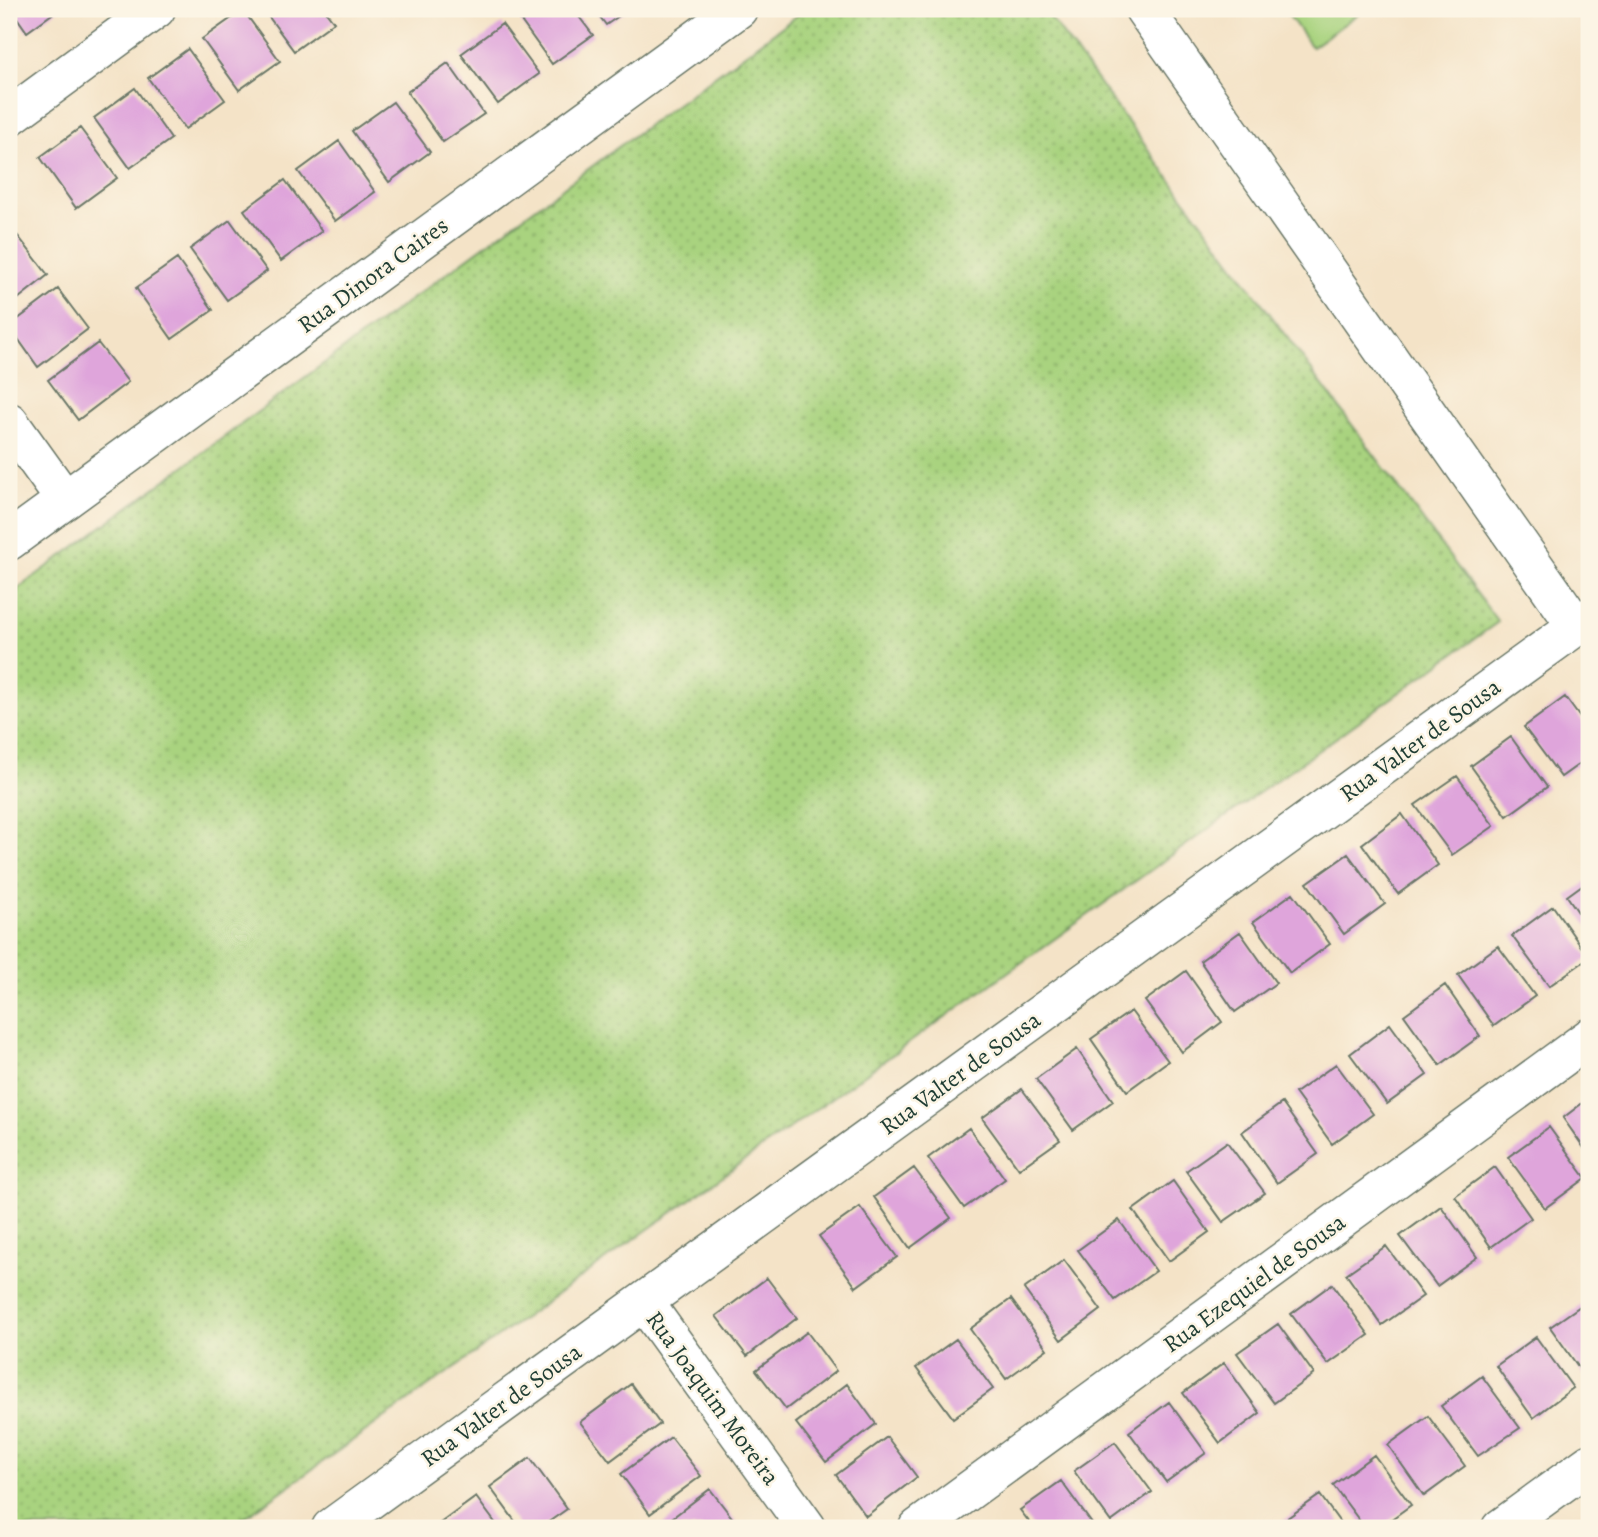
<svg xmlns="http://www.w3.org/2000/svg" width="1598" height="1537" font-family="Alegreya,serif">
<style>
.park{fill:url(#park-dots);stroke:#64885a;stroke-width:2}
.garden{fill:#a9d37f;stroke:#64885a;stroke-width:2}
.building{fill:#dfa5db}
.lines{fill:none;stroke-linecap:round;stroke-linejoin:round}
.street-casing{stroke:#6a7767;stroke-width:41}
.street{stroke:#fff;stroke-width:38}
.labels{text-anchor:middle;stroke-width:5;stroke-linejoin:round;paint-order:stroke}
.street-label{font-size:24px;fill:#1f3d34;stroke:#fcf5e5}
</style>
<defs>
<pattern id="park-dots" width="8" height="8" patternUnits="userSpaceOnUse" patternTransform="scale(1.75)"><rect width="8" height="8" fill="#a9d37f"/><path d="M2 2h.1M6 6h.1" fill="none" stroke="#89ac69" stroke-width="1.8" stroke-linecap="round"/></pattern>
</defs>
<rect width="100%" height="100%" fill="#fcf5e5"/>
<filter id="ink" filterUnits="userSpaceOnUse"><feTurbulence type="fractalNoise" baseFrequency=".0143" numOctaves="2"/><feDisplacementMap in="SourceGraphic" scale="14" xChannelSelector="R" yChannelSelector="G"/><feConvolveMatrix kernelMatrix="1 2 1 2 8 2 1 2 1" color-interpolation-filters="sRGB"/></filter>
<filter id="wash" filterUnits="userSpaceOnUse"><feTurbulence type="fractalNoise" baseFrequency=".00686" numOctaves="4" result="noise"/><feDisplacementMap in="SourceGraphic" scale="28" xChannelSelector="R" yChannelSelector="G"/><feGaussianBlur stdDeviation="1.57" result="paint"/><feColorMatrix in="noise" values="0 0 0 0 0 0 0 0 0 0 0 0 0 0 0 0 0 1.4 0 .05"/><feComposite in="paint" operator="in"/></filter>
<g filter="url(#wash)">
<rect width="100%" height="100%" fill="#f4e3c7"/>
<path class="park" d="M806 9H1044L1498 622 230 1528H9V595Z"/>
<path class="garden" d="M1284 9H1365L1312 47Z"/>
<g id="blocks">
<path class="building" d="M11 9H59L27 32Z
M263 9H324L334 22 294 51Z
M523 9H573L593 35 552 64 516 14Z
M594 9H629L606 25Z
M243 10 280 61 239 90 202 39Z
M502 24 539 74 498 104 461 54Z
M188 49 225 100 185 129 148 78Z
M448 63 484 114 443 142 407 92Z
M135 88 171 139 130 168 94 118Z
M393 102 430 152 389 182 352 131Z
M80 128 117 178 76 208 40 157Z
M339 141 375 192 335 221 298 171Z
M285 180 322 231 281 261 244 210Z
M230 220 267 271 227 300 190 249Z
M18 236 48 275 9 306V243Z
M177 259 213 310 172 339 136 288Z
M58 289 88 329 38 367 9 326Z
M98 343 128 382 78 420 48 380Z
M1565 697 1589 730V757L1561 777 1524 727Z
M1511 737 1547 787 1507 816 1471 766Z
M1457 776 1494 826 1452 855 1415 805Z
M1402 814 1438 865 1398 894 1362 844Z
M1348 854 1385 904 1344 934 1307 883Z
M1589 880V928L1567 896Z
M1293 893 1330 944 1290 973 1253 922Z
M1553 906 1589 958 1549 986 1512 936Z
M1240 932 1276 983 1235 1012 1200 961Z
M1498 946 1535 996 1494 1026 1458 975Z
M1186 971 1222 1022 1182 1052 1145 1001Z
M1445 985 1480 1036 1440 1065 1404 1015Z
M1131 1011 1168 1061 1127 1091 1091 1039Z
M1390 1024 1427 1075 1387 1104 1350 1054Z
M1077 1049 1113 1101 1073 1130 1036 1079Z
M1336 1064 1373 1114 1332 1144 1295 1093Z
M1022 1089 1060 1140 1019 1169 982 1118Z
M1589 1098V1155L1563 1118Z
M1282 1103 1318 1154 1277 1183 1242 1132Z
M1549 1127 1586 1178 1545 1208 1508 1157Z
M969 1128 1005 1179 964 1208 928 1158Z
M1227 1142 1265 1193 1223 1222 1186 1171Z
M1495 1167 1531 1218 1491 1247 1455 1196Z
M914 1168 951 1218 910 1248 874 1197Z
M1173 1181 1209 1232 1169 1261 1133 1210Z
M1441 1206 1477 1257 1437 1286 1400 1236Z
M860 1207 897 1257 856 1287 819 1236Z
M1119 1220 1156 1271 1115 1300 1078 1250Z
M1386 1246 1423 1296 1382 1325 1346 1274Z
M1064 1260 1101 1310 1061 1340 1024 1289Z
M767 1278 797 1318 747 1356 716 1316Z
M1332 1284 1369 1335 1328 1364 1291 1314Z
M1011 1299 1047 1349 1006 1379 970 1329Z
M1589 1300V1377L1587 1379 1550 1327Z
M1278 1324 1314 1374 1274 1403 1237 1353Z
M807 1332 836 1371 786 1409 756 1370Z
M1536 1337 1573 1388 1533 1418 1496 1366Z
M956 1339 993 1389 953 1418 916 1368Z
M1224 1363 1260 1413 1220 1443 1183 1393Z
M1482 1376 1520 1428 1478 1456 1441 1406Z
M631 1384 660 1424 610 1461 580 1422Z
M847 1384 876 1424 826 1462 796 1423Z
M1169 1402 1206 1453 1166 1482 1129 1432Z
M1428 1416 1465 1466 1424 1496 1388 1445Z
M671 1437 701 1476 650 1514 621 1474Z
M887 1437 917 1477 866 1516 836 1475Z
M1115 1442 1152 1492 1111 1522 1074 1471Z
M1374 1455 1411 1505 1379 1528H1365L1333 1485Z
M530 1458 567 1509 540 1528H520L490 1487Z
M1061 1481 1095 1528H1034L1020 1510Z
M710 1489 740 1528H659Z
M1320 1495 1344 1528H1283L1279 1524Z
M476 1497 499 1528H438L436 1526Z"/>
</g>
</g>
<g filter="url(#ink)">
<use href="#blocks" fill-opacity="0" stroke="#6a7767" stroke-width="2"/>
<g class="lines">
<g class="street-casing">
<path id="street" d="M1144 9 1577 627
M9 117 156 9
M9 422 65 500
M9 541 738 9
M644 1302 807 1528
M331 1528 1589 617
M918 1528 1589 1038
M1501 1528 1589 1464"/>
</g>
<use href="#street" class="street"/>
</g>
</g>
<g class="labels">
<g class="street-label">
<text transform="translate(373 275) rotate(-36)" y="8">Rua Dinora Caires</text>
<text transform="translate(1420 740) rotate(-36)" y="8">Rua Valter de Sousa</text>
<text transform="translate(960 1073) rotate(-36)" y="8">Rua Valter de Sousa</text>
<text transform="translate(1254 1283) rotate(-36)" y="8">Rua Ezequiel de Sousa</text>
<text transform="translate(713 1398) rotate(54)" y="8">Rua Joaquim Moreira</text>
<text transform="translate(501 1405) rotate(-36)" y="8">Rua Valter de Sousa</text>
</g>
</g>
<rect width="1598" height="1537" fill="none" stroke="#fcf5e5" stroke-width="35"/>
</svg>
